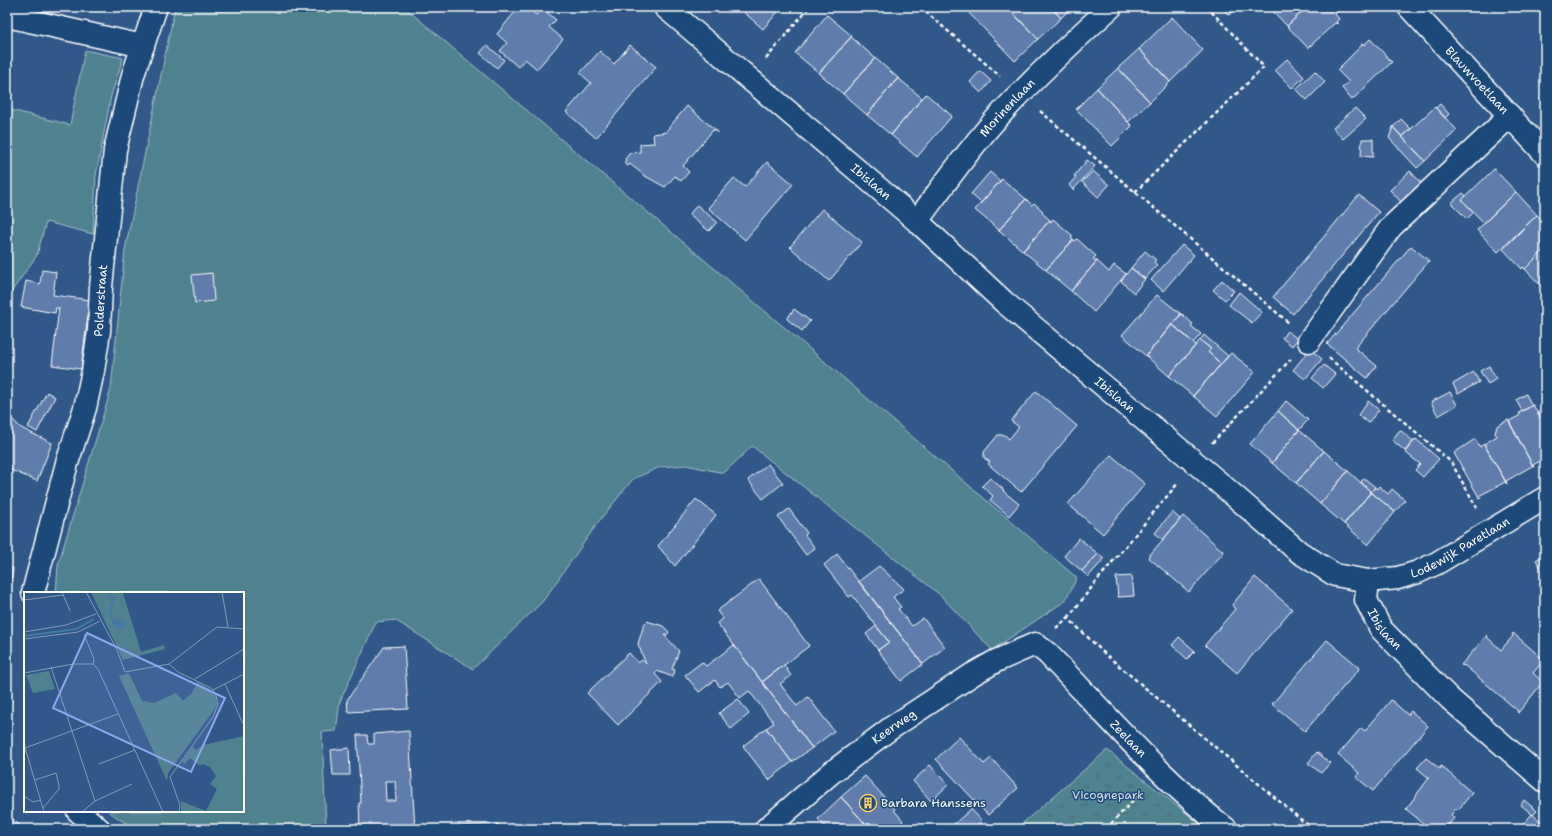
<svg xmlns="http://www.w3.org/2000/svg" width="1552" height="836" font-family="'Shantell Sans',sans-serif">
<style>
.grass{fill:#4f828e;stroke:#a7c0c6}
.park{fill:url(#park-tufts);stroke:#a7c0c6}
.building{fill:#5e7bab;stroke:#fff;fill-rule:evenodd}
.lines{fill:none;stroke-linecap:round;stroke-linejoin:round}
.minor-casing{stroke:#fff;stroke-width:25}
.path{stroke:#fff;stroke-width:2.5;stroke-dasharray:4 3;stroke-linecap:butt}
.minor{stroke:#1f4a7a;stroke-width:22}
.labels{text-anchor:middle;stroke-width:3;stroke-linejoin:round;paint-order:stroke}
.street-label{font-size:12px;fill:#fff;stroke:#1f4a7a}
.park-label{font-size:12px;fill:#d3e0e3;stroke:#1f4a7a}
.poi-label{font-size:12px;fill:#fff;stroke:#1f4a7a;text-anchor:start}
.inset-river{fill:none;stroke:#447aa1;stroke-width:2}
.inset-road{fill:none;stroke:#839bb8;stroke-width:1}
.view{fill:#8ea6ec;fill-opacity:0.15;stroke:#8ea6ec;stroke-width:2}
.inset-edge{fill:none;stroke:#fff;stroke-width:2}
</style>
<defs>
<pattern id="park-tufts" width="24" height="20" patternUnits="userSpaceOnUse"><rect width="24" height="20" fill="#4f828e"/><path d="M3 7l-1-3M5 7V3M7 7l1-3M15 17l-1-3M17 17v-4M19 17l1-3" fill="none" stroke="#4e6a70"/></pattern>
</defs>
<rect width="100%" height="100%" fill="#315888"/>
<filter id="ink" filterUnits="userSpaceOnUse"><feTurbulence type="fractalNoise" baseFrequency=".025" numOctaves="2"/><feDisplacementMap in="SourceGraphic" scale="8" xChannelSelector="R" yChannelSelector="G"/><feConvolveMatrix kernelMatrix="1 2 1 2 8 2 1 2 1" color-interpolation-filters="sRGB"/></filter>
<g filter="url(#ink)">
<path class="grass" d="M175 7H404L804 344 1077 578 1065 601 992 650 939 594 752 446 724 473 686 465 660 467 633 479 599 521 543 601 473 669 395 620 376 622 340 701 336 731 322 732 326 829H134L108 811H243V593H56L58 565 111 389 125 250Z
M85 50 123 58 111 96 96 175 93 234 46 222 37 255 7 298V109L70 125Z"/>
<path class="park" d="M1107 750 1206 829H1016Z"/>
<path class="building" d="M519 7H526L536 15 542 8 556 20 549 27 563 39 537 69 525 59 518 67 500 51 507 43 497 34Z
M740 7H782L763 29 739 8Z
M975 7H1007L1038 39 1015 61 969 13Z
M1007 7H1051L1061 18 1038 39Z
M1051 7H1072L1061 18Z
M1221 7H1238L1229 15Z
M1269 7H1307L1287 26Z
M1307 7 1341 8 1335 14 1339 19 1336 22 1338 24 1335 23 1308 48 1287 26Z
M827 15 852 36 819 73 795 53Z
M1172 17 1203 50 1170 82 1139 49Z
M851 37 875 58 843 94 819 73Z
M1370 39 1392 62 1352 100 1342 88 1349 82 1337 70 1362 45V43L1364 45Z
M487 45 504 60 497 68 480 53Z
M630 45 656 67 596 138 566 112 591 83 580 73 600 51 614 64Z
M1139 49 1170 82 1150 102 1118 68Z
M875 58 898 78 867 115 843 94Z
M1287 59 1304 77 1292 88 1275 70Z
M1118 68 1150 102 1128 122 1097 88Z
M980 71 991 81 981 93 970 82Z
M1315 71 1325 82 1307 100 1296 89Z
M898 78 922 98 891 135 867 115Z
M1097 88 1132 126 1112 146 1076 109Z
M926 94 952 116 917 157 891 135Z
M1440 104 1449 114 1445 118 1436 108Z
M687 106 719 133 713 130 683 166 689 172 681 181 675 176 665 187 645 176 630 164 628 166 624 163 626 160 625 159 630 153 640 152V144L654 143 653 134 667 132V130Z
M1435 107 1457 130 1425 161 1402 137Z
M1355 108 1366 119 1343 139 1333 128Z
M1401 119 1411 129 1402 137 1393 127Z
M1393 127 1425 161 1417 168 1389 138Z
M1362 139H1373V157L1361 156Z
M1087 160 1095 166 1073 190 1069 185 1076 177 1074 176Z
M767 162 793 184 745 240 708 208 734 178 745 187Z
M1494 169 1516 192 1484 223 1462 200Z
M1093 171 1109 185 1098 197 1082 182Z
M1410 171 1421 183 1401 202 1390 190Z
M990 172 1000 181 981 203 971 194Z
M1002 179 1026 199 999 230 975 210Z
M1516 192 1537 215 1498 252 1477 230Z
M1463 193 1466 196 1462 200 1474 212 1467 219 1451 203Z
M1359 195 1379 212 1293 314 1273 297Z
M1026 199 1032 205 1034 203 1043 211 1042 213 1050 220 1023 251 999 230Z
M697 205 717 222 709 231 689 215Z
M822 209 862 242 829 281 790 247Z
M1537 215 1545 223V249L1525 269 1523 267 1522 269 1503 249Z
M1053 219 1073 236 1071 238 1073 240 1046 270 1023 251 1050 220 1051 222Z
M1077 239 1096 256 1093 259 1097 261 1071 291 1046 270 1073 240 1075 241Z
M1182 245 1194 255 1163 291 1151 280Z
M1411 246 1429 261 1355 348 1377 366 1367 378 1327 344Z
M1545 249V290L1525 269Z
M1145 251 1156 260 1154 262 1157 265 1145 279 1131 268Z
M1097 261 1109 272 1114 265 1126 274 1094 312 1071 291Z
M1131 268 1145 279 1134 293 1121 281Z
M42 270 56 272 53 295 90 300 81 369 52 365 59 308H56L55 313 21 307 26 281 40 284Z
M212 273 214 301 195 303 192 275Z
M1222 280 1234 291 1225 300 1213 290Z
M1239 292 1262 312 1252 323 1229 305Z
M1157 295 1181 314 1146 356 1122 335Z
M794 309 810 321 802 331 787 319Z
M1182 314 1193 324 1191 326 1201 334 1193 343 1172 324Z
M1172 324 1196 345 1169 376 1146 356Z
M1287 331 1298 339 1292 346 1282 338Z
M1204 335 1228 356 1221 364 1208 352 1211 349 1200 340Z
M1200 340 1211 349 1208 352 1221 364 1193 396 1169 376Z
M1310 349 1322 359 1305 379 1293 370Z
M1231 353 1255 372 1217 416 1193 396Z
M1324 365 1335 374 1323 388 1312 378Z
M1489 366 1496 379 1488 384 1480 371Z
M1474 372 1479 382 1458 394 1453 384Z
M1036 391 1077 426 1021 492 988 464 990 462 984 458V452L998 435H1005L1009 439 1019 427 1011 421Z
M47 392 55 397 37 432 28 427Z
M1450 392 1457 405 1438 416 1431 402Z
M1526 394 1532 406 1522 411 1516 400Z
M1286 401 1308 420 1299 430 1278 411Z
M1368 401 1379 410 1368 423 1358 415Z
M1533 405 1545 425V458L1533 465 1534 468 1509 421 1519 416 1520 412Z
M1545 409V425L1537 413Z
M1278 411 1299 430 1272 463 1250 444Z
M8 415 21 428 52 443 37 481 11 470 7 466V416Z
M1508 420 1534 468 1532 466 1506 481 1507 484 1484 444 1497 436 1495 433 1497 426Z
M1299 430 1324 451 1296 483 1272 463Z
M1400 430 1413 441 1405 451 1392 440Z
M1416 439 1439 459 1423 477 1415 470 1420 464 1405 452Z
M1475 439 1480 447 1484 444 1507 484 1505 482 1479 496 1481 498 1480 499 1454 453Z
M1324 451 1348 471 1320 504 1296 483Z
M1111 455 1145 484 1103 534 1068 504Z
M768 464 783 483 763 499 748 480Z
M1348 471 1371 492 1344 524 1320 504Z
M990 478 1004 490 1003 491 1019 504 1009 516 990 500 993 496 982 486Z
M1364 478 1375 487 1371 492 1361 482Z
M1379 486 1388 494 1392 489 1405 500 1395 512 1371 492 1375 487 1377 489Z
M1371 492 1395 512 1368 545 1344 524Z
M696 499 716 515 675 566 658 546Z
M789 509 807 533 805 535 815 548 806 555 778 517Z
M1172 512 1180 519 1163 540 1155 533Z
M1183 516 1224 552 1189 592 1148 557Z
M1079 538 1098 554 1082 571 1064 556Z
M837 554 923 664 901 681 878 650 889 642 852 595 849 597 824 565Z
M1098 554 1104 559 1088 577 1082 571Z
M1545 554V574L1536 560Z
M879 566 904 589 893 597 901 607 898 609 912 626 923 618 945 647 923 664 859 581Z
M7 568H13L11 582H7Z
M1132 576 1134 596 1118 597 1116 577Z
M1255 577 1292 609 1237 673 1205 645 1235 609 1232 605Z
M759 579 809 646 762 682 717 623 723 619 717 611Z
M647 621 663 626 669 632 667 635H664L679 651 672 669 675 670 673 677 657 671 655 674 662 682 618 725 587 693 629 653 638 663 642 660 646 664 638 644 644 624Z
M876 626 889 642 878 650 866 634Z
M1513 633 1544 660 1533 673 1543 682 1518 713 1517 712 1518 711 1464 665 1463 666 1461 665 1487 635 1488 636 1487 637 1501 650 1513 636 1512 635Z
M1179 637 1195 651 1187 659 1172 645Z
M1327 640 1360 668 1305 731 1272 704Z
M734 645 812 748 792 762 766 728 774 723 749 691 740 698 728 682 720 687 715 680 699 692 685 675 702 662 706 666Z
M404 646 408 709 348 712 347 700 384 647Z
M784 665 791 676 780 684 797 706 808 697 834 731 812 748 762 682Z
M738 699 749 714 731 729 719 713Z
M1391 700 1408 715 1411 711 1428 726 1373 791 1356 777 1359 773 1338 755 1361 728 1365 731Z
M766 728 792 762 769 780 743 746Z
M409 731 415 829H360L359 803H361L357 735H367L368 744H374V734ZM385 781H395L396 801H386Z
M959 737 984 764 991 758 1018 788 988 815 936 759Z
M349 748 350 775H333L331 750Z
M1317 752 1330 763 1321 773 1308 763Z
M1426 758 1440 769 1441 766 1472 793 1458 810 1456 808 1451 815 1454 818 1445 829H1430L1406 809 1429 778 1417 768Z
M930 765 948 785 931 801 913 781Z
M865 776 895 809 894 810 903 821 895 829H870L841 797Z
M841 797 870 829H827L818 819Z
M1524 800 1537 811 1533 815 1521 805Z
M971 809 982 821 973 829H957L953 825Z
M1532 814 1545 825V829H1519Z
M7 815 24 829H7Z
M498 824 499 829H458V826Z
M514 824 555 826V829H514Z"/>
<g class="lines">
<g class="minor-casing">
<g id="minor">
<path id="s1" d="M665 7 917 221 1004 302 1223 486 1299 552 1335 575 1368 581 1398 578 1418 572 1437 563 1545 498"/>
<path id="s2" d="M1409 7 1545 154"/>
<path d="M7 16 143 46"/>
<path id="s3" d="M917 221C943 186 968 150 997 118 1033 79 1072 42 1111 7"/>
<path d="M1309 341 1391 227 1510 116"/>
<path id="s4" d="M1368 581 1366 600 1381 629 1450 699 1545 781"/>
<path id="s5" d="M33 593 67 463 85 408 93 371 99 331 101 287 115 150 133 75 156 7"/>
<path d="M78 811 99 829"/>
<path id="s6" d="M766 829 831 773 891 728 973 674 996 661 1035 644 1047 653C1105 713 1160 778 1226 829"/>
</g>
</g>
<path class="path" d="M920 7 1000 76
M766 59 809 7
M1040 111 1289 323
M1135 192 1264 67 1207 7
M1329 358 1451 462 1477 508
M1212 443 1291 359
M1068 618 1095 583 1178 483
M1056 628 1068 618 1104 653 1312 829
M1106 829 1143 790"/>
<use href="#minor" class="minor"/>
</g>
</g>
<defs>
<g id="building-ring" transform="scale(0.9)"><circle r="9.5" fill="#1f4a7a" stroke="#ffd166" stroke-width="1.5"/><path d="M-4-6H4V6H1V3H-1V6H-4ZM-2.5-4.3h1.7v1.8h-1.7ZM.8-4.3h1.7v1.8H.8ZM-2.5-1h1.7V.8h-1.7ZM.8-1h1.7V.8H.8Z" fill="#ffd166"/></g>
</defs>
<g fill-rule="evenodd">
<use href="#building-ring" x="868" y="803"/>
</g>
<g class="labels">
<g class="street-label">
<text dy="4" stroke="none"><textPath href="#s2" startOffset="100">Blauwvoetlaan</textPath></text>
<text dy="4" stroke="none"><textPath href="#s3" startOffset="145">Morinenlaan</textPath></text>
<text dy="4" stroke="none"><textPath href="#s1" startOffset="270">Ibislaan</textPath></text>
<text dy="4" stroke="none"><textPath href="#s5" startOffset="301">Polderstraat</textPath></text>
<text dy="4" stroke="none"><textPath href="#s1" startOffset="594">Ibislaan</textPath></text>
<text dy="4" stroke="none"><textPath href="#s1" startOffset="1012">Lodewijk Paretlaan</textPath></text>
<text dy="4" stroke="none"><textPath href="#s4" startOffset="54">Ibislaan</textPath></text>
<text dy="4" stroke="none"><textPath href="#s6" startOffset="164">Keerweg</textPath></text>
<text dy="4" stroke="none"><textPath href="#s6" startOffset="461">Zeelaan</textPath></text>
</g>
<g class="park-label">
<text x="1108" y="799">Vicognepark</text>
</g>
<g class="poi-label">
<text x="881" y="807">Barbara Hanssens</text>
</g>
</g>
<g transform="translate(24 592)">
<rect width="220" height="220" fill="#315888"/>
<path d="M25 79 31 97 9 101 2 83ZM105 81 118 109 130 111 152 101 159 109 168 101 173 90 186 97 191 104 193 112 190 118 144 181 143 189 95 84ZM220 144V220H157V209L182 219 193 197 186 192 192 184 186 175 178 172 176 174 166 166 161 172 158 170 168 155 172 158 179 153Z" fill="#4f828e"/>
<path d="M67 0 99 1 117 60 140 53 141 57 99 68Z" fill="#4f828e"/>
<path d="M82 0 91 6 87 16 88 25 92 28H103L101 36 97 38 89 33 85 20 88 8Z" fill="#447aa1"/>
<path class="inset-river" d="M0 44 52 37 70 27"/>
<path class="inset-road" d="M38 0 46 19M62 0 93 58 101 80 145 72 193 35 220 37M198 0 204 35M0 8 39 3M0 40 42 33 72 22M60 42 70 67 69 72M0 47 54 40 76 29M69 72 74 77 139 220M145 72 154 80 187 96 191 101 194 112 189 125 146 185 156 213 155 220M27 75 71 209M0 81 49 72H69M171 87 220 57M201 92 220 134M189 98 220 82M0 152 20 220M1 156 94 122M75 172 111 158M11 188 32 181 35 193V197L19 216M0 204 9 210 17 208M58 220 71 209 108 192"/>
<path class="view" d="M63 41 201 106 167 180 29 116Z"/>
<rect width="220" height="220" class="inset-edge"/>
</g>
<rect width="1552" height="836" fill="none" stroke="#1f4a7a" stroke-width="24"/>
<rect x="12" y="12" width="1528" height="812" fill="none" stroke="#fff" stroke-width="1.5" filter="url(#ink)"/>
</svg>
